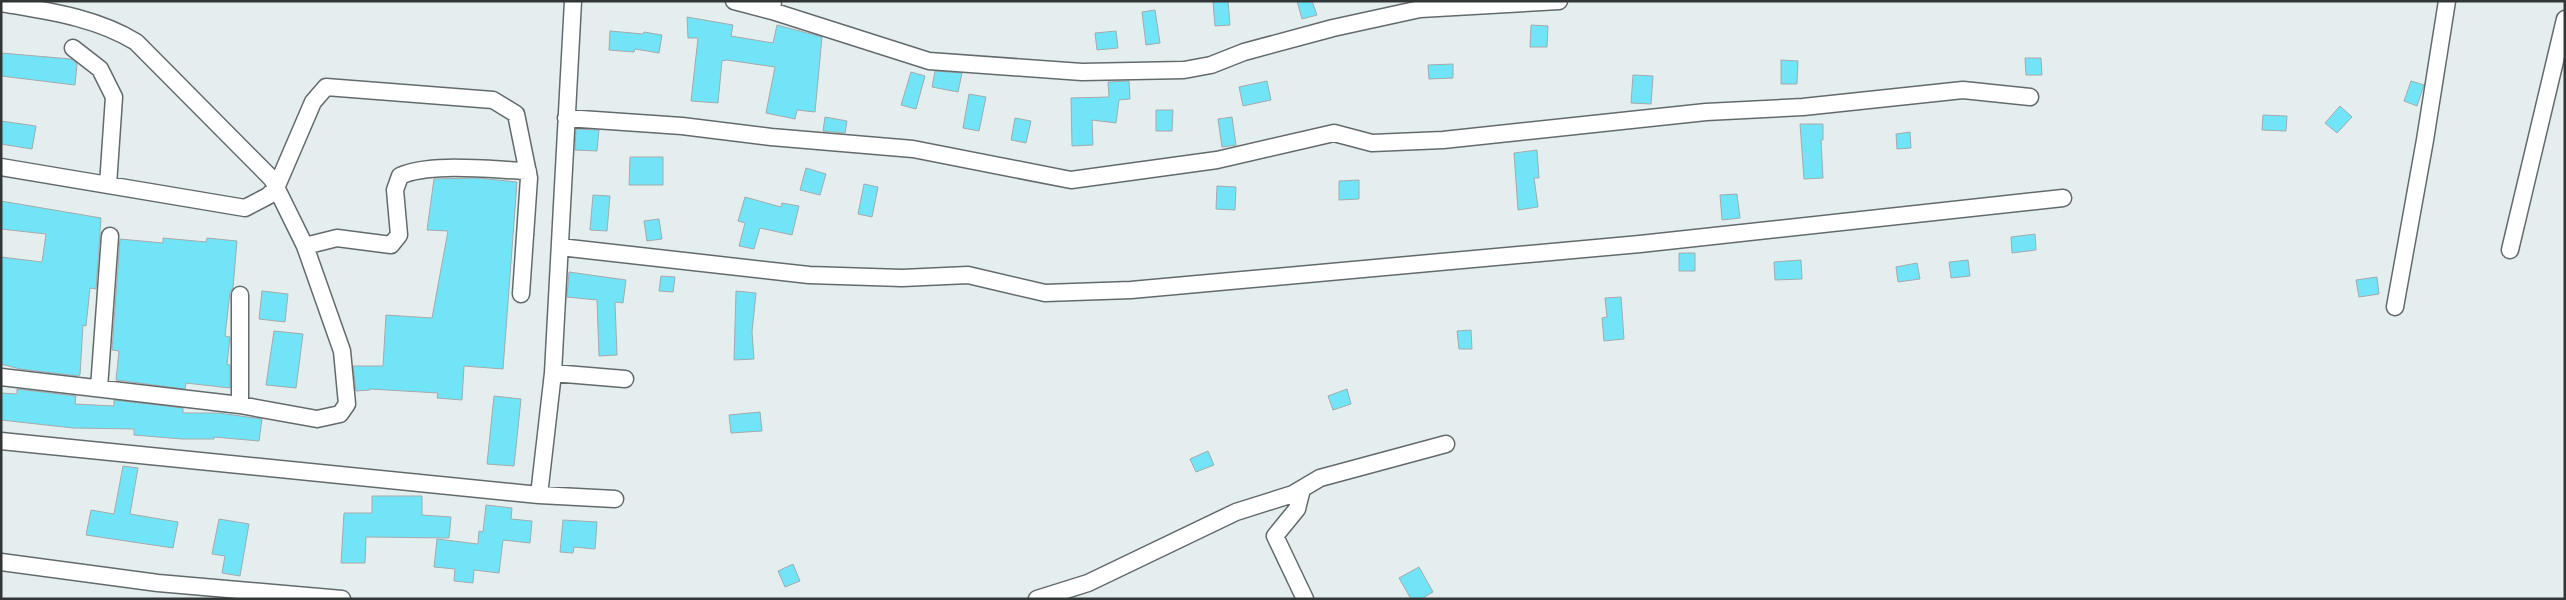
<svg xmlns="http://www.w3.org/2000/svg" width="2566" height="600" font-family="'Source Sans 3',sans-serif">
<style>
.building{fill:#72e4f7;stroke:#a3abad}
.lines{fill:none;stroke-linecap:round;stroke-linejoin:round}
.minor-casing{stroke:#636a6c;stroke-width:19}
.minor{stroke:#fff;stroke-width:16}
</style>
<rect width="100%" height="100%" fill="#e5eeef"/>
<path class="building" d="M1228 1 1230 25 1215 26 1213 2Z
M1297 1H1312L1317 15 1302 19Z
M1155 10 1160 43 1146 45 1142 12Z
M687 17 733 25 731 36 773 43 777 25 822 37 815 112 797 110 795 119 766 113 775 67 727 60 722 61 718 103 691 101 698 38H688Z
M1531 25 1548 26 1547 47H1530Z
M610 31 643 34 644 32 662 35 659 53 635 49 634 52 609 50Z
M1116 31 1118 48 1097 50 1095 33Z
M1 53 71 59 77 64 75 85 1 76Z
M2025 58H2041L2042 75H2026Z
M1781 60 1798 61 1797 84H1781Z
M1453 64V78L1429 79 1428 65Z
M935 71 962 73 958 92 932 87Z
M911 72 925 76 916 109 901 105Z
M1633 75 1653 76 1651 104 1631 103Z
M1129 81 1130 99 1119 100 1116 123 1092 120 1093 145 1072 146 1071 98 1109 97 1108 82Z
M1267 81 1271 100 1243 106 1239 87Z
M2411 81 2424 85 2417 106 2404 101Z
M969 94 986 97 979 131 963 128Z
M2340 106 2352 117 2337 133 2325 123Z
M1156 110H1173L1172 131H1156Z
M2263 115 2287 116 2286 131 2262 130Z
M825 117 847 121 845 133 823 131Z
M1232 117 1236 145 1222 147 1218 119Z
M1015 118 1031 121 1026 143 1011 140Z
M1 121 36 126 32 149 1 144Z
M1800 124H1823V140H1821L1823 178 1804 179Z
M576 129 599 130 597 151 575 150Z
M1910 132 1911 148 1897 149 1896 134Z
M1537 150 1539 178H1534L1538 207 1518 210 1514 153Z
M630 157H663V185H629Z
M806 168 826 174 820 195 800 190Z
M478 178 517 182 503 369 464 366 462 400 437 398 438 393 370 389V390L356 391 353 366H383L386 315 432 318 448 231 427 230 434 179Z
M1359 180V199L1339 200V181Z
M864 184 878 187 872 217 858 214Z
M1217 186 1236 187 1235 210 1216 209Z
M1737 194 1740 218 1722 220 1720 195Z
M593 195 610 196 607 231 590 230Z
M745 197 781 207 782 203 799 206 792 235 760 228 754 249 739 246 745 223 738 221Z
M1 201 101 218 96 289 90 288 86 326 83 325 80 375 78 376 20 369 1 364V257L42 262 46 234 1 229Z
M659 219 662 239 647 241 644 221Z
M2035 234 2036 250 2012 253 2011 237Z
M163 238 206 242 207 238 237 241 233 288 230 292 225 336 230 337 227 364 230 365V388L186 383 185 389 116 380 119 351 112 350 120 239 163 243Z
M1679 253H1695V271H1679Z
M1801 260 1802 279 1775 280 1774 262Z
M1968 260 1970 276 1951 278 1949 262Z
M1917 263 1920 279 1898 282 1896 267Z
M569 272 626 280 623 303 615 302 617 355 599 356 597 300 567 297Z
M661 276 675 277 673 292 659 291Z
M2377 277 2379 294 2359 297 2356 280Z
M262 291 288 294 285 322 259 319Z
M736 291 756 293 752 332 754 359 734 360Z
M1621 297 1624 339 1604 341 1602 318 1607 317 1605 298Z
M1471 330 1472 349H1459L1457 331Z
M274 331 303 334 296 388 266 385Z
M17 389 76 396 75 404 114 406V400L183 408V413H219L262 419 259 441 214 437V439H182L134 435V429L73 428 1 420V393L17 394Z
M1347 389 1351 404 1333 410 1328 396Z
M494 396 521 399 514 466 487 464Z
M760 412 762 431 731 433 729 415Z
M1208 451 1214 465 1196 472 1190 459Z
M123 466 138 468 130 514 178 522 173 548 86 535 91 510 114 514Z
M372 496H422V515L451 517 449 538 366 537 365 563H341L344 513H372Z
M486 505 512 508 511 519 532 521 530 543 503 540 499 573 474 570 473 583 454 581 455 569 434 567 437 539 478 544 479 531 483 532Z
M219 519 249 524 240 576 222 573 225 556 212 554Z
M563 520 597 522 595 549 574 547 573 553 560 552Z
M793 564 800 581 785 587 778 571Z
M1419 567 1433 592 1421 599H1411L1399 578Z"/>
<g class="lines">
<g class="minor-casing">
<path id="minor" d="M734 1 772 11 773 1
M1 3C47 11 95 17 136 42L272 179 305 246 342 351 347 404 340 414 317 419 240 405V295
M772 11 929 61 1082 72 1184 70 1211 65 1244 52 1333 28 1420 9 1559 1
M73 48 100 69 114 97 108 185
M566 118 682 126 771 137 913 149 1071 180 1217 160 1334 133 1372 143 1443 140 1706 112 1803 107 1963 90 2030 97
M1 167 245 208 268 196 276 188 313 102 326 87 493 100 516 114 529 178 521 294
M305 246 337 238 391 245 399 235 395 190 400 176C429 162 494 170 528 171
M560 247 809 275 902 278 968 275 1045 293 1131 290 1640 244 2063 198
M2510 250 2565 19
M2395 307 2425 140 2447 1
M553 373 625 379
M1 377 240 405
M99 388 110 236
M1 441 539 495 615 499
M1302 489 1297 509 1275 536 1305 599
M539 495 553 373 573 1
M1 562 158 583 342 599
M1037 599 1088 583 1236 512 1293 494 1320 478 1446 444"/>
</g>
<use href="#minor" class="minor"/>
</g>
<rect width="2566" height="600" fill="none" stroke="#333637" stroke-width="5"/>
</svg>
